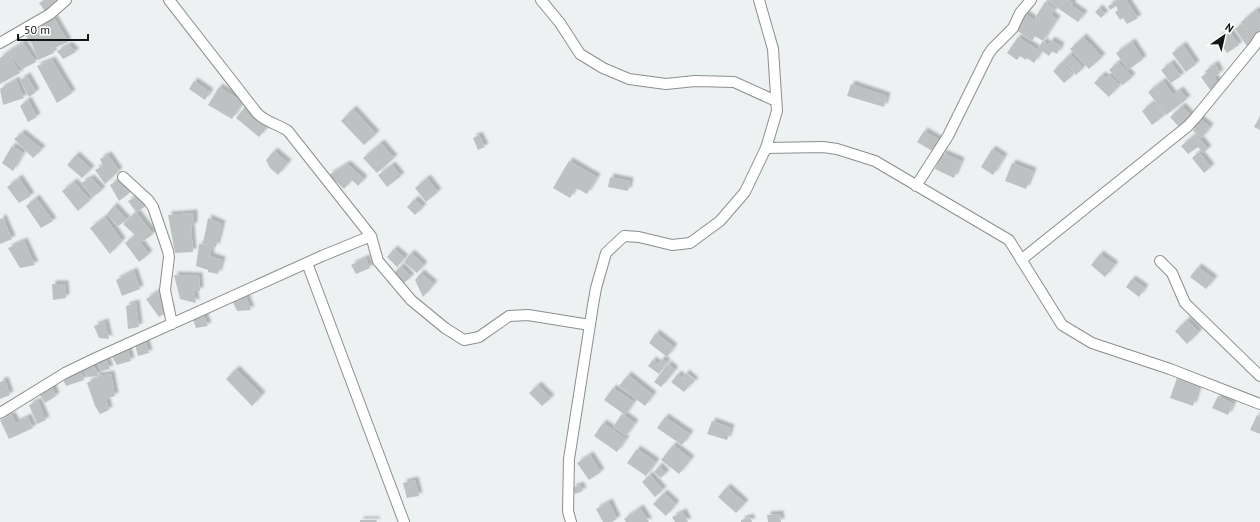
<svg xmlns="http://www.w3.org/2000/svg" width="1260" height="522" font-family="'PT Sans',sans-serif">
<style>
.building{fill:#bec1c2;filter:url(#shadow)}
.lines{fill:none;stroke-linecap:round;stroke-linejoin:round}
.minor-casing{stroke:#8b8f8f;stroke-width:12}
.minor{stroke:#fff;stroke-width:10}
</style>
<defs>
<filter id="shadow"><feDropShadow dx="3.5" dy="-3.5" stdDeviation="1" flood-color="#0004"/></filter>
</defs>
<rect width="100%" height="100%" fill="#edf1f1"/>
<path class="building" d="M44 0H55L60 5 48 15 39 3Z
M1050 0H1068L1073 3 1071 5 1084 14 1078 22 1049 2Z
M1118 0H1126L1138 18 1127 24 1123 18 1120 20 1115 12 1118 10 1116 6 1110 10 1108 6Z
M1045 2 1055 9 1051 15 1057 19 1043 41 1035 36 1032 41 1015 29 1025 14 1036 21 1037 20 1035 18Z
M1099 8 1105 14 1101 18 1095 12Z
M1256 10 1260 15V19L1259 20 1260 22V29L1259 30 1260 33 1254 38 1241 22Z
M54 18 68 42 52 49 54 53 38 60 32 44 24 34Z
M1241 24 1254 41 1247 46 1235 29Z
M1229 31 1239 45 1227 53 1217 38Z
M1018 37 1041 52 1034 63 1027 58 1026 60 1020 56 1017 60 1007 53Z
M1083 37 1102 57 1089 69 1070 49Z
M1051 40 1061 46 1057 54 1052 51 1049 56 1038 48 1043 41 1048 45Z
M1132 42 1143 59 1128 70 1116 53Z
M23 43 36 62 22 69 8 52Z
M69 45 76 52 63 59 57 51Z
M1183 45 1196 64 1186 72 1172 53Z
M8 52 20 73 0 84V58Z
M1070 54 1083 68 1076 75 1063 61Z
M52 60 72 93 57 103 37 66Z
M1062 62 1073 75 1064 83 1053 71Z
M1118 62 1132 77 1123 85 1109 70Z
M1171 63 1181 76 1171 83 1161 70Z
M1215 64 1220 73 1214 77 1220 86 1211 91 1201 77 1207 73 1205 71Z
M1102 75 1106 78 1109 75 1120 85 1109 97 1094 83Z
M27 76 36 92 29 97 20 80Z
M16 80 24 98 3 105 0 89Z
M194 81 210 92 205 100 189 89Z
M1163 81 1173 95 1180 90 1187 99 1166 115 1148 92Z
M851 84 887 96 884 107 847 96Z
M219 87 243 102 232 119 208 105Z
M28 100 37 117 28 122 20 106Z
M1154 101 1165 115 1152 125 1142 111Z
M246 106 269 125 259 137 236 118Z
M1182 106 1191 116 1179 127 1170 117Z
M353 109 376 134 364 145 341 121Z
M1260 116V130L1254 127Z
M1199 118 1210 127 1202 138 1193 131 1195 128 1193 126Z
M924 131 941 141 934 152 917 142Z
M22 133 42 149 33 158 14 139Z
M1196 134 1208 149 1203 153 1198 147 1188 154 1181 146Z
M479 135 485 147 478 150 473 138Z
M381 143 394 158 377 173 363 158Z
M12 146 23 153 13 171 2 163Z
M992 149 1004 157 993 175 981 167Z
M274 151 288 163 278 175 270 168 266 160Z
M1199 152 1211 167 1204 173 1192 158Z
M943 153 961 161 954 178 935 169Z
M76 155 91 169 82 178 67 165Z
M108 155 119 171 105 184 95 170 103 166 100 159Z
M569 161 597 177 587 194 576 188 570 198 553 188Z
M1012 163 1033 171 1026 189 1005 181Z
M347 164 364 179 358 186 352 180 344 189 329 175Z
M392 165 401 176 387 187 378 175Z
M123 177 133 190 119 201 110 185Z
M610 177 630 181 628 191 608 187Z
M19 178 31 196 19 203 7 187Z
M91 178 102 190 93 197 81 183Z
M427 178 438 192 426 202 415 188Z
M74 182 90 200 78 211 62 191Z
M141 194 151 203 136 212 153 234 142 242 135 235 149 254 139 262 125 243 135 235 123 224 136 212 128 201Z
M36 198 53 221 41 228 26 206Z
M415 199 423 207 415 215 407 207Z
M114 206 127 220 118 226 107 214Z
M194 213V226H191L193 252 175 253 168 215Z
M105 217 122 241 110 254 90 228Z
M3 218 12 239 0 244V219Z
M208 218 222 224 216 247 203 243Z
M24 241 35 265 20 268 8 248Z
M199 244 212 245 210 256 222 260 218 274 208 272V270L196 266Z
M394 249 405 258 397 267 387 257Z
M411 253 424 265 417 273 404 262Z
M1100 254 1115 265 1105 277 1091 265Z
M366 258 370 268 356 274 351 265Z
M401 266 411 277 404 283 394 273Z
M1198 267 1214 279 1206 289 1190 277Z
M134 271 140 289 122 296 116 280Z
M421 273 434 284 423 297 415 280Z
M174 275 199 276 200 291H194L196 303 180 299Z
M1132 279 1145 288 1139 297 1126 287Z
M52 284H65L66 298 53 300Z
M160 290 171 310 159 317 146 299Z
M244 292 251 310 237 311 231 298Z
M136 303 139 327 128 329 126 306Z
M202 311 208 326 196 328 190 312Z
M1187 320 1199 332 1187 344 1175 331Z
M105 322 109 339 99 338 94 326Z
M656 333 674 347 667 357 649 343Z
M144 336 149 353 138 356 133 338Z
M127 347 131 361 117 365 109 352Z
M104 354 110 369 101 371 96 358Z
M662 359 667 362 659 374 648 366 653 360 658 364Z
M91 360 99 376 111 374 115 396 106 399 109 410 100 414 95 406 87 383 99 376 87 377 82 365Z
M668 364 675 370 661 387 654 382Z
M79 366 84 380 66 386 61 375Z
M236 369 262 395 252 406 226 379Z
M686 373 695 381 692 384 683 377Z
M678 374 690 385 684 392 671 382Z
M628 375 653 395 645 406 619 386Z
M1177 378 1199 386 1193 406 1170 398Z
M5 380 10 395 0 399V382Z
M50 382 56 396 45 403 37 390Z
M538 385 551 398 542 406 529 393Z
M613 388 634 402 625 415 604 400Z
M1218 396 1233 404 1228 415 1212 408Z
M38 401 46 420 37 424 29 405Z
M622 414 635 423 626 436 613 427Z
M12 415 16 423 28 417 33 428 9 439 0 420Z
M1257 415 1260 417V434L1250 430Z
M665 417 690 434 682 445 657 428Z
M712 421 731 428 727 440 707 434Z
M603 423 626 439 617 452 594 436Z
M673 445 691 459 679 474 661 460Z
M637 449 656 462 646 476 627 463Z
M590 455 601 472 589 480 577 463Z
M659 466 666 473 661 478 654 472Z
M650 475 663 490 655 497 642 482Z
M415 480 419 496 407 498 403 483Z
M580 485 583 491 575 494 572 488Z
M727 487 745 503 736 513 718 497Z
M664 493 676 504 666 516 653 504Z
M609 502 617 519 612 522H603L596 509Z
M640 508 649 522H626L624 519Z
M683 512 688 522H675L672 517Z
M780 514 781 522H768L767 515Z
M750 517 752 522H741V520Z
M360 520H376L377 522H360Z"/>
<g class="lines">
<g class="minor-casing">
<path id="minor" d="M169 0 257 113C265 122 278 124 288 131L371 236
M541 0 560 23 580 54 603 68 629 79 666 84 695 81 734 82 776 101
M0 43 50 14 66 0
M766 148 823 147 837 149 875 161 1009 240 1062 325 1092 343 1170 369 1260 404
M123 177 148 200 153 207 168 251 169 257 165 290 172 324
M916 186 948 136 988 55 992 49 1013 28 1020 13 1031 0
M1021 260 1188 126 1196 117 1255 45 1260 37
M1160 261 1172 273 1185 303 1260 376
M307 263 404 522
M0 413 65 373 96 358 322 256 371 236 378 261 411 300 445 328 464 340 479 337 509 316 528 315 590 325
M571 522 568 511 569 459 593 305 596 288 606 253 624 236 639 237 672 245 690 243 720 221 745 192 766 148 777 111 773 49 759 0"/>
</g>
<use href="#minor" class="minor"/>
</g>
<g transform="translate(1224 36) rotate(34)" stroke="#ffffff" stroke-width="3" paint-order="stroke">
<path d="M0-3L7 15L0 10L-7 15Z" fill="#131515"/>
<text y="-6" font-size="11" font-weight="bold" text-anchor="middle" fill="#131515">N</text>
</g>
<path d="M18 34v6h70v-6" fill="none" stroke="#131515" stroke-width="2"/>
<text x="24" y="34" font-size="12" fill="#131515" stroke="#ffffff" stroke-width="3" paint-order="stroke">50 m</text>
</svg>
